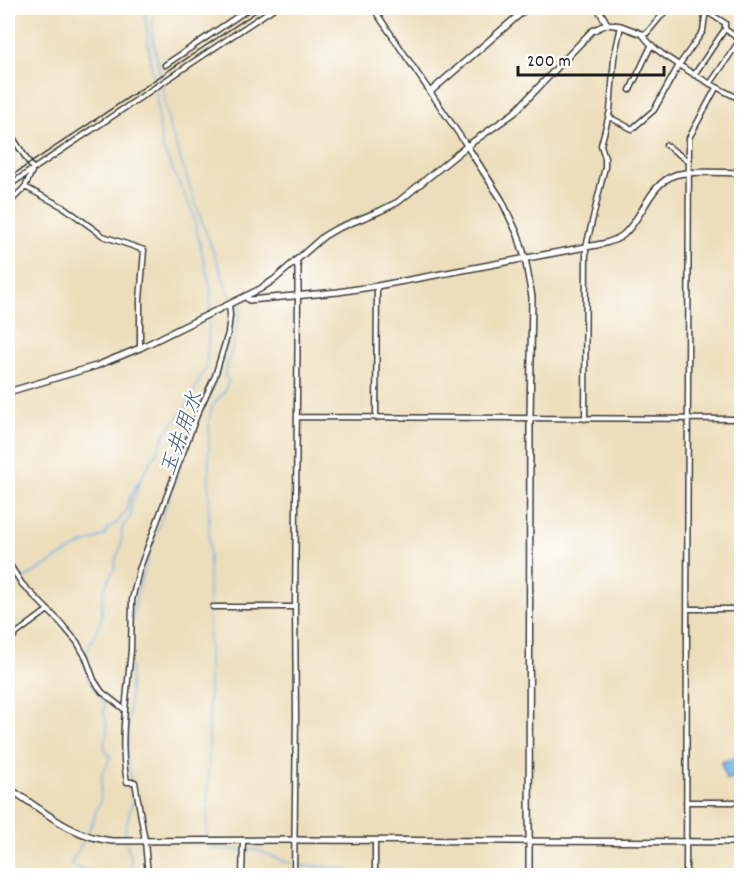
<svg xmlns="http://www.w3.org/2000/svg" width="749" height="883" font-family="Dekko,'Klee One',sans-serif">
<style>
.water{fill:#6fb5e5;stroke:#466880;stroke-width:1.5}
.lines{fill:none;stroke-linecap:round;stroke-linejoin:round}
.stream{stroke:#6fb5e5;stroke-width:1.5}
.street-casing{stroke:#3b3934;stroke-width:7}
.secondary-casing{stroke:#3b3934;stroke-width:8}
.street{stroke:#fff;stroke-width:4}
.secondary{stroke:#fff;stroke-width:5}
.rail{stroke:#1c1c1c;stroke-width:1.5}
.labels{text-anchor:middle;stroke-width:4.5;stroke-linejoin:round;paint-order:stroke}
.water-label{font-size:22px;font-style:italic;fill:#416176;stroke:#fff}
</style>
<rect width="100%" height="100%" fill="#fff"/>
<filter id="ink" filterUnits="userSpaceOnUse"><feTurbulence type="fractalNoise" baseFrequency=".0167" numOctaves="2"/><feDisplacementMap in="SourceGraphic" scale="12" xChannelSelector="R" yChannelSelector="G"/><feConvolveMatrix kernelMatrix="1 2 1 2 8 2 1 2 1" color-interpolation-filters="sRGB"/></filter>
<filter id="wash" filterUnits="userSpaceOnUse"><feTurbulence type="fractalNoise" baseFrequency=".008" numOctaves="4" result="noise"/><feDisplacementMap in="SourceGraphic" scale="24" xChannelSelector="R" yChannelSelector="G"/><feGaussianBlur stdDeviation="1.35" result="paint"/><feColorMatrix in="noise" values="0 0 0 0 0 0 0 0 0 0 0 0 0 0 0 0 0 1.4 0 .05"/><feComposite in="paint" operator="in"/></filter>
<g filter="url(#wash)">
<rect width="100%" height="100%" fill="#eddebb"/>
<path class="water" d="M735 758 739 777 726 780 721 762Z"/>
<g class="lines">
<path class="stream" d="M143 8 146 22 150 60 155 85
M155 8 152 33 164 94 169 125 198 211 234 306 230 327
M156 90 159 124 162 147 192 211 211 290 210 310
M8 588 75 548 105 535 108 528 117 523 127 510 128 502 132 493 158 450 164 436 172 424 181 415 206 368 210 315
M133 620 137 593 153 542 197 421 213 388 229 338
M87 655 88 648 100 623 102 615V601L104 589 115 567V561L121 546 122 531 123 526 131 516V503L141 479
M85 660C84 668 88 680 93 687 97 692 102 696 104 703 106 708 104 706 104 712 105 717 107 722 107 726 109 741 97 743 111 757L102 774 100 803 96 810 94 819 88 832
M207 836 209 747V422L212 406 225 391 229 380 224 376 235 338 241 305 235 306
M84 840 71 863 76 868 90 870 96 876
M127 840 125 830 134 796 127 755 131 667
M127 844 134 876
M208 849 256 850 292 864
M298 866C317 867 340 864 357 876
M298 867V876"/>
</g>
</g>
<g filter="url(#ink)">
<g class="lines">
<g class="street-casing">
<path id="street" d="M373 8 467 146
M668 8 647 33 642 34C652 48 665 56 679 65 699 78 719 89 742 100
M701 8 707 12 710 8
M165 65 250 8
M710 84 740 40 725 29
M630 90 651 46
M609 117 632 129 654 110 679 65 703 31 705 16 707 12 725 23V29L694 75
M8 130 33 169 25 187 11 201 8 208
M666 145 688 161
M8 186 274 8
M25 187 65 208 103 236 144 250 140 300V347
M297 417 742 419
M376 418 377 286
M585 419 586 247 605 167V158L601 145 610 111 614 58 621 26
M8 562 22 584 59 621 77 642 86 658 94 680 102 692 125 710C123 735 122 758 127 782H135L145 841 148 876
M213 607H295
M687 609H742
M8 642 17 633 48 610
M125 710 131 650 132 600 139 570 197 415 215 376 228 333 230 315 229 305
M686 802H742
M242 876 243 840
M294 876 296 716 295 607 298 296
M375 876V841
M686 876 689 138 716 88"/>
</g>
<g class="secondary-casing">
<path id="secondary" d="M598 8 607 24
M430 92 527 8
M467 146 501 199 518 235 525 258 532 297 530 418 529 876
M296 260 298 268V296
M246 297 249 300 338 292 377 286 602 244C609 242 617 240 623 235 643 218 649 184 675 175 689 170 725 173 742 173
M8 392 96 366 140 348 260 289 275 279 324 236 336 229 380 211 398 202 467 146 514 113 592 31 607 24 621 26 642 34
M8 788C43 809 68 836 112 841L294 840 742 842"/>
</g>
<use href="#street" class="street"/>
<use href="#secondary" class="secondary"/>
<path class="rail" d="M8 178 262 8"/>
</g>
</g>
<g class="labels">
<g class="water-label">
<text transform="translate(180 433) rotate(-70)" y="8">玉井用水</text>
</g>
</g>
<rect width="749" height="883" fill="none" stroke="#fff" stroke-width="30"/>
<path d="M518 66v9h146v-9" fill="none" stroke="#1c1c1c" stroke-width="3"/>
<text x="527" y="66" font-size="18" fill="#1c1c1c" stroke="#ffffff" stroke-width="4.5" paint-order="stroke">200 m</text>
</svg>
